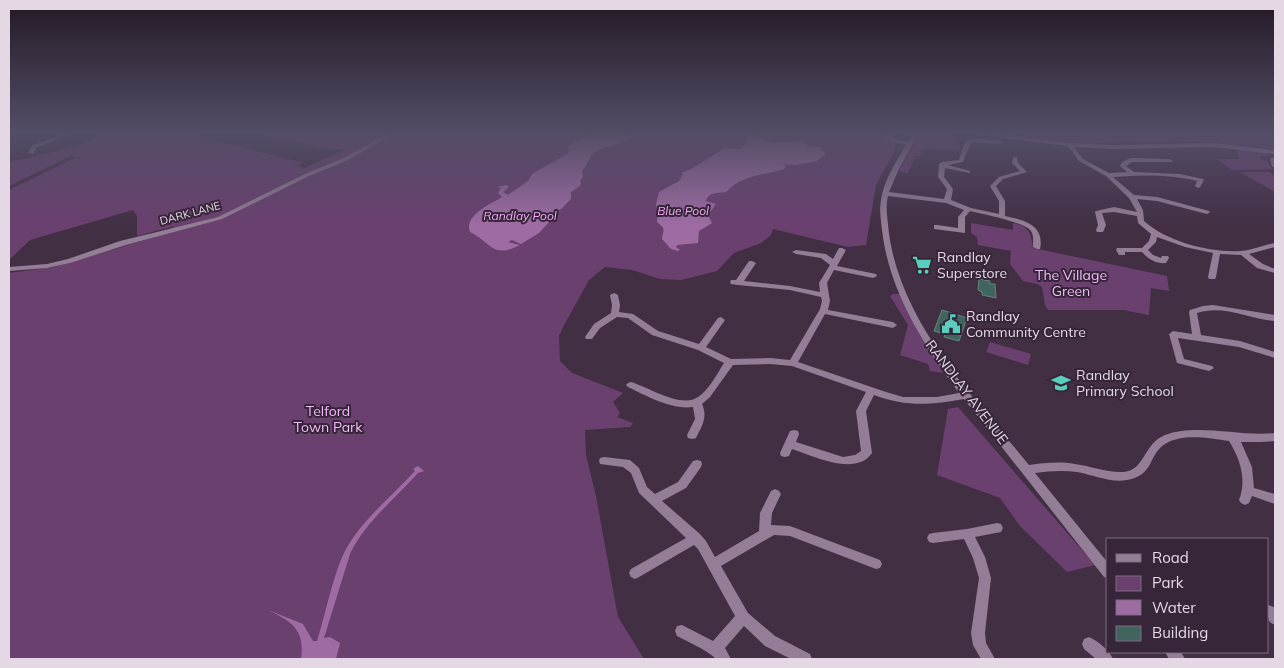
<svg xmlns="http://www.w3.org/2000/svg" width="1284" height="668" font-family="Mulish,sans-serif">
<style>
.green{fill:#6a406f}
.water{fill:#9e6ca3}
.building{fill:#40655f;stroke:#60867f}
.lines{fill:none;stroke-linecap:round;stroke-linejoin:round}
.minor{fill:#947d96;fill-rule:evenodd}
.labels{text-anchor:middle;stroke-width:4;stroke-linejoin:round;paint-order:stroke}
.far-street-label{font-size:11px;fill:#e4d8e5;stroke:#372539}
.far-water-label{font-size:12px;font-style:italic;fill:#f1aaf8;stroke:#372539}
.poi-label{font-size:14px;fill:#e4d8e5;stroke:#372539;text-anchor:start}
.park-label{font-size:14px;fill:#f4bbfa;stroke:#372539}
.street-label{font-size:14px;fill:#e4d8e5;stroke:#372539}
</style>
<rect width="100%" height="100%" fill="#422f44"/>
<path class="green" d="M107 133H201L195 136 203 138 199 140 228 144 301 162 303 163 294 167 300 166 302 169 346 149H326L260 133H881L896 141 895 150 876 185 866 245 848 247 773 229 771 235 761 243 734 253 717 271 681 280 660 279 632 270 605 267 589 280 563 327 559 336 560 361 572 373 623 393 613 402 620 413 617 417 633 423 630 427 585 430 586 455 596 496 618 617 644 659H9V273L54 267 155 237 175 226 137 236V216L133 210 30 240 9 260V190L77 157 71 156 9 186V162C40 155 79 148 107 133Z
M921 133C936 133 951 133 961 147L959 151 923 148 920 156H915L908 173 899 171Z
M1011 133H1275V149L1212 142 1170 141 1087 143 1047 139Z
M1236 148 1268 153 1267 156H1260L1261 160 1267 161 1272 169 1232 170 1216 159H1239Z
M1240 172H1269L1275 176V192Z
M971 223 1013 230V223C1029 226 1031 233 1033 248L1167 276 1169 291 1151 288 1149 315 1123 310H1048L1045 305 1042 287 1037 284 1023 281 1010 264 1011 251 978 245 977 237 971 233Z
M893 294H900L943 373 930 371 928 364 900 355 908 325 890 296Z
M990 342 1031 354 1028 365 986 352Z
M958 407 1095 565 1067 572 1020 526 1000 498 937 475 948 409Z"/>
<path class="water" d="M589 133H629L630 137C622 146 608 144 595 152 588 156 589 164 582 171L583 177 580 181 581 183 580 186 571 192V199L561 209 552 214 549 222 539 233 521 244 512 240 508 242 520 245C492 259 492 243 470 232 463 215 493 203 502 197L498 193 501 188 497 187 507 185 509 187 503 192 508 195 528 181 532 174 567 154 569 151 568 146 578 141Z
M757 134 767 141 773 143 803 141 806 142V146L820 147 826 154 817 161 796 165 783 164 786 166 784 169C764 176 743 174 726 192 719 193 708 192 706 201L716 204 708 215 712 223 699 231 698 243 677 245 676 247 680 250 678 251 671 249 662 239C663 229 667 230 657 222L658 212 656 204 659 192 679 181 683 174 681 173 691 169 725 148 741 149 748 141 746 135Z
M418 466 424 471 418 473C395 499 365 522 350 554L324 638 330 637 340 643 336 659H301C305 629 292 622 268 610L303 624 313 641H317C326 613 333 574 346 549 363 519 392 496 415 471L413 469Z"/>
<path class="building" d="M979 279 990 281V284H995L996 298 982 295V292L978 290Z
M942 310 967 318 959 341 944 337 945 334 934 331Z"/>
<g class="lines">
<path class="minor" d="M9 133H16L11 136 9 135Z
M69 133H77L37 147 33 154 28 153 33 145Z
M388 133H395L348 160 309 176 222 219 126 245 70 263 47 268 9 271V267L47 264 68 259 120 241 218 217 305 174 344 158Z
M879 133H886L897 140 908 142 913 133H919L898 171 889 192 944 199 947 189 938 177 939 164 942 162 959 160C961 155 963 143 967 140 972 136 993 140 1000 140L1003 142 1000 144 971 142 963 162 948 165 970 171V173L945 168 944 177 953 189 951 200 971 208 999 214V201L990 186 999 177 1020 171 1012 163 1013 157H1017L1018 163 1027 172 1003 179 996 186 1005 201V216C1024 220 1045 225 1040 249H1037L1033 247C1033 242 1034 236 1031 231 1025 222 982 214 970 211L965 217V233L934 229V225H937L958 228V217L964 210 946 203 888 196C885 209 888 221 889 234 902 325 974 397 1029 465 1044 463 1059 461 1075 464 1091 466 1107 473 1124 472 1145 470 1143 444 1165 435 1198 423 1240 437 1275 433V441L1262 442H1241L1252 467 1254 488 1275 494V504L1252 496 1249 503 1245 505 1241 503 1239 500C1247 479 1240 459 1229 441 1210 438 1182 433 1165 444 1147 456 1155 475 1127 480 1111 483 1093 475 1077 472 1063 470 1049 471 1035 473L1108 563V578L1104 577 964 399C930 405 906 407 874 395L866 411 872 453C856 477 813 456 792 449L789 456 785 457 781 456 780 453 790 431 794 430 798 431 799 434 796 442 843 457 855 455 861 451 856 411 866 392 792 366 770 364 733 365 710 397 702 404C708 417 702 426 696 438L692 439 688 438 687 435 695 419 693 407C671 410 647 396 628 387L626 385 628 383 631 382C648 387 682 409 698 397 709 390 717 374 724 363L698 350 652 335 628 318 617 317 600 328 592 339H586L585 337 594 324 611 313 612 305 610 295 614 293 618 295 620 305 619 312 633 314 658 331 699 344 718 318 721 317 725 320 706 347 731 359 770 358 790 360 820 309 822 301 821 297 790 290 738 285 731 284 730 282 731 280H736L749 261H752L756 263 744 281 790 286 820 292 819 283 830 265 821 258 796 254 792 252 796 250 826 254 833 259 839 248H842L846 250 837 266 876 274 877 276 873 278 834 270 827 283 830 301 828 310 893 322 897 325 893 328 825 314 798 362 886 392 903 397H937L959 393C923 344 889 291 882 230 881 220 879 210 881 200 884 180 896 162 906 145L893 142Z
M978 133H993L1070 143 1114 145 1215 143 1275 150V154L1215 147 1114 149 1074 147 1083 159 1109 173 1127 172 1120 166 1122 162 1131 158 1170 159 1173 161 1172 162H1132L1126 166 1134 172 1180 174 1203 179 1204 180 1200 187 1198 188 1195 186 1197 181C1170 174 1141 175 1113 177L1134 195 1157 197 1209 211 1210 212 1207 214 1157 201 1137 199 1143 210 1144 221C1167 242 1211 253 1241 251 1253 250 1264 245 1275 243V247L1249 254 1263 264 1275 269V273L1257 268 1241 255 1220 254 1216 277 1215 279H1209L1208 277 1213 253 1185 247 1157 237 1156 242 1148 250 1153 255 1161 258 1162 256H1168L1169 258 1166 263C1156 264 1148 259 1142 252H1125V255H1119L1116 250 1117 248H1142L1149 241 1151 234 1138 223 1137 216 1114 212 1102 213 1106 225 1103 232H1097L1096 230 1098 225 1095 212 1096 211 1114 207 1137 212 1129 198 1106 176 1079 161 1068 146 981 135Z
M1273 157 1275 158V168L1272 166 1270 159Z
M1213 305 1275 315V321C1249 319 1223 304 1197 313L1201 335 1240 341 1275 352V358L1239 347 1178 338 1184 359 1212 366 1214 368 1209 371 1177 363 1169 334 1173 331 1192 334 1189 312 1190 310 1203 306Z
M604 457 630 460 639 468 647 487 655 494 678 482 693 461 697 460 701 461 702 464 701 467 686 488 662 501 700 534 706 541 715 557 759 531 760 513 771 491 775 489 779 491 781 494 772 513 771 525 790 526 880 560 882 564 880 568 876 569 790 536 774 535 721 566 748 613 775 636 810 654 812 659H791L765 646 744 626 725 648 731 659H716C710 652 687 641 677 636L675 631 677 626 682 625 713 641 735 616 698 549 694 545 639 577 635 579 631 577 629 573 631 569 686 538 639 493 631 473 623 467 600 464 599 461 600 458Z
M997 523 1001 524 1003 528 1001 532 975 537 985 557 991 578 985 633 986 643 995 659H981L973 645 971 633 979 578 973 558 964 539 933 543 929 542 927 538 929 534 933 533 967 529Z
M1268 605 1274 607 1275 609V625C1266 622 1268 614 1268 605Z
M1089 637C1098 641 1110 651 1113 659H1096L1084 649 1082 644 1084 639Z
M1165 652H1181L1185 659H1169Z"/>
</g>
<linearGradient id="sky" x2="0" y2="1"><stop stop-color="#241a25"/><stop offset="0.59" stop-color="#544d67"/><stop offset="1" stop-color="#544d67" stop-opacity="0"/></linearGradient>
<rect width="1284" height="226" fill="url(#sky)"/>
<defs>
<g id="supermarket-bare" transform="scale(1.5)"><path d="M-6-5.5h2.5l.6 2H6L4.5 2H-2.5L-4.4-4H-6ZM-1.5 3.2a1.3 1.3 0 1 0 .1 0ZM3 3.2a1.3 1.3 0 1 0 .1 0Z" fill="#5acebd" stroke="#372539" stroke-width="2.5" paint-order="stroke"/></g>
<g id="civic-bare" transform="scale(1.5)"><path d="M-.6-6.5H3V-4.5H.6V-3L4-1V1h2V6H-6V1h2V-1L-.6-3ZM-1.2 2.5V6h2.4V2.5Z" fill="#5acebd" stroke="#372539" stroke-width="2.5" paint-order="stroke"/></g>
<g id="school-bare" transform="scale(1.5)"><path d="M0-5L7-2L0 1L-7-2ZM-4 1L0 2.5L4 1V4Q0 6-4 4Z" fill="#5acebd" stroke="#372539" stroke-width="2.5" paint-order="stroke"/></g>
</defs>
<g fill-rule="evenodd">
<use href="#supermarket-bare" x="922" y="265"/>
<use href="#civic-bare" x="951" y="324"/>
<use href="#school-bare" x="1061" y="383"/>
</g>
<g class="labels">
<g class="far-street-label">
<text transform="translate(190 213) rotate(-15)" y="4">DARK LANE</text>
</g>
<g class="far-water-label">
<text x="683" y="215">Blue Pool</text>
<text x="520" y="220">Randlay Pool</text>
</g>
<g class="poi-label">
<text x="937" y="262">Randlay<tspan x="937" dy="16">Superstore</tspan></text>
<text x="966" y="321">Randlay<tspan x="966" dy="16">Community Centre</tspan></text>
<text x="1076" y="380">Randlay<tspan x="1076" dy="16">Primary School</tspan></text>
</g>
<g class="park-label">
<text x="1071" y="280">The Village<tspan x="1071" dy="16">Green</tspan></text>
<text x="328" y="416">Telford<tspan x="328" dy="16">Town Park</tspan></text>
</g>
<g class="street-label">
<text transform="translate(967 392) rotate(53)" y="5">RANDLAY AVENUE</text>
</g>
</g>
<rect width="1284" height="668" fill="none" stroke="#e4d8e5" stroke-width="20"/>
<rect x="1106" y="538" width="162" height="115" fill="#372539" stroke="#7c6d7e"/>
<rect x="1116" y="554" width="25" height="8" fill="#947d96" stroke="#7c6d7e"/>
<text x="1152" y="563" font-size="15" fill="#e4d8e5">Road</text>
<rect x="1116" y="576" width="25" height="15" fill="#6a406f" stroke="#7c6d7e"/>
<text x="1152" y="588" font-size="15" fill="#e4d8e5">Park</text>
<rect x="1116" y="600" width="25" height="15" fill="#9e6ca3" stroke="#7c6d7e"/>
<text x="1152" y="613" font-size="15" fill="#e4d8e5">Water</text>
<rect x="1116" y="626" width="25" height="15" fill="#40655f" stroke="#7c6d7e"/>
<text x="1152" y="638" font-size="15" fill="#e4d8e5">Building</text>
</svg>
